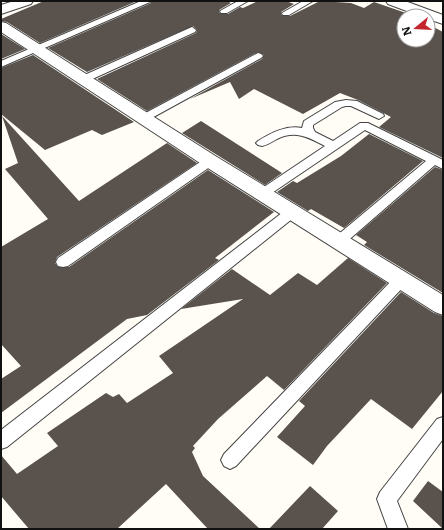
<svg xmlns="http://www.w3.org/2000/svg" width="444" height="530" font-family="Literata,serif">
<style>
.building{fill:#5a524d}
.lines{fill:none;stroke-linecap:round;stroke-linejoin:round}
.lane-casing{stroke:#444;stroke-width:2}
.street-casing{stroke:#444;stroke-width:2}
.lane{fill:#fff;fill-rule:evenodd}
.street{fill:#fff;fill-rule:evenodd}
</style>
<rect width="100%" height="100%" fill="#fffdf5"/>
<path class="building" d="M44 1H137L40 43 7 22 1 21V19Z
M151 1H227L231 3 219 10V12L221 14H228L240 7 243 8 258 1H286L294 4 281 12V14L283 16H290L320 1 351 3 364 8 374 2 409 14 414 16H404V40H428V24L443 32V158L379 127 391 117 358 100 340 93 303 114 254 89 239 99 230 82 190 99 262 59 264 55 258 52 147 111 97 79 196 33 197 30 193 26 87 72 48 48 151 3Z
M1 34 25 49 1 59Z
M33 55 134 122 102 135 92 130 45 150 1 114V68Z
M2 116 79 201 167 143 197 163 57 257 55 263 58 267H69L208 170 274 212 215 258 219 260 147 315 127 319 1 413V379L21 366 1 344V247L48 219 5 169 18 163Z
M201 121 282 173 265 185 182 133Z
M369 134 423 161 344 228 311 209 308 211 277 192 293 181 297 183 341 156Z
M435 167 443 170V293L364 245 367 242 356 235Z
M348 258 387 283 284 390 267 376 218 419 193 446 195 448 192 452 203 476 260 529H208L166 484 117 529H29L1 496V455L17 474 58 446 47 433 106 393 113 397 119 394 127 403 173 373 159 356 243 299 181 309 232 269 270 295 298 273 317 285Z
M401 292 434 313 443 316V391L412 429 371 399 327 446 313 465 277 437 305 406 299 401Z
M428 481 443 492V529L413 501Z
M310 486 338 511 322 529H269Z"/>
<g class="lines">
<g class="lane-casing">
<path id="lane" d="M141 1 150 2 1 67V61Z
M238 1H248L227 13H221L220 11Z
M303 1H313L289 15H283L282 13Z
M192 27 196 30 195 32 88 81H80L79 79 80 77Z
M258 53 261 54 263 56 261 58 148 120H140L139 118 140 116Z
M346 100 357 101 383 114 384 116 379 119 351 106H346L342 107 313 125V128L315 132 333 141 360 123H368L443 160V169L435 165 344 244 339 246 334 244 332 241 334 238 426 161 365 130 266 197H258L256 194 258 191 325 146C308 137 295 130 277 139 272 142 267 145 262 146L258 145 256 143 258 141C271 133 286 125 302 128L304 121 335 102Z
M210 157 214 158 216 161 214 164 68 266 63 267 58 266 56 262 58 258 206 158Z
M292 208 297 209 298 212 297 215 7 447 1 449V430L287 209Z
M401 275 406 276 408 280 406 284 236 466 230 469 224 466 221 460 224 454 396 276Z
M443 417V439L397 501 408 529H388L377 499 380 492 437 419Z"/>
</g>
<g class="street-casing">
<path id="street" d="M14 1H33L31 4 1 14V5Z
M386 1H405L443 15V24L428 19V16H420L388 4Z
M1 22 6 23 217 157 443 295V315L435 312 203 165 1 32Z"/>
</g>
<use href="#lane" class="lane"/>
<use href="#street" class="street"/>
</g>
<rect width="444" height="530" fill="none" stroke="#111111" stroke-width="4"/>
<g transform="translate(416 28) rotate(252)"><circle r="19" fill="#ffffff" stroke="#a0a0a0"/>
<path d="M0-3L7 15L0 10L-7 15Z" fill="#c4262e"/>
<text y="-6" font-size="11" font-weight="bold" text-anchor="middle" fill="#111111">N</text>
</g>
</svg>
